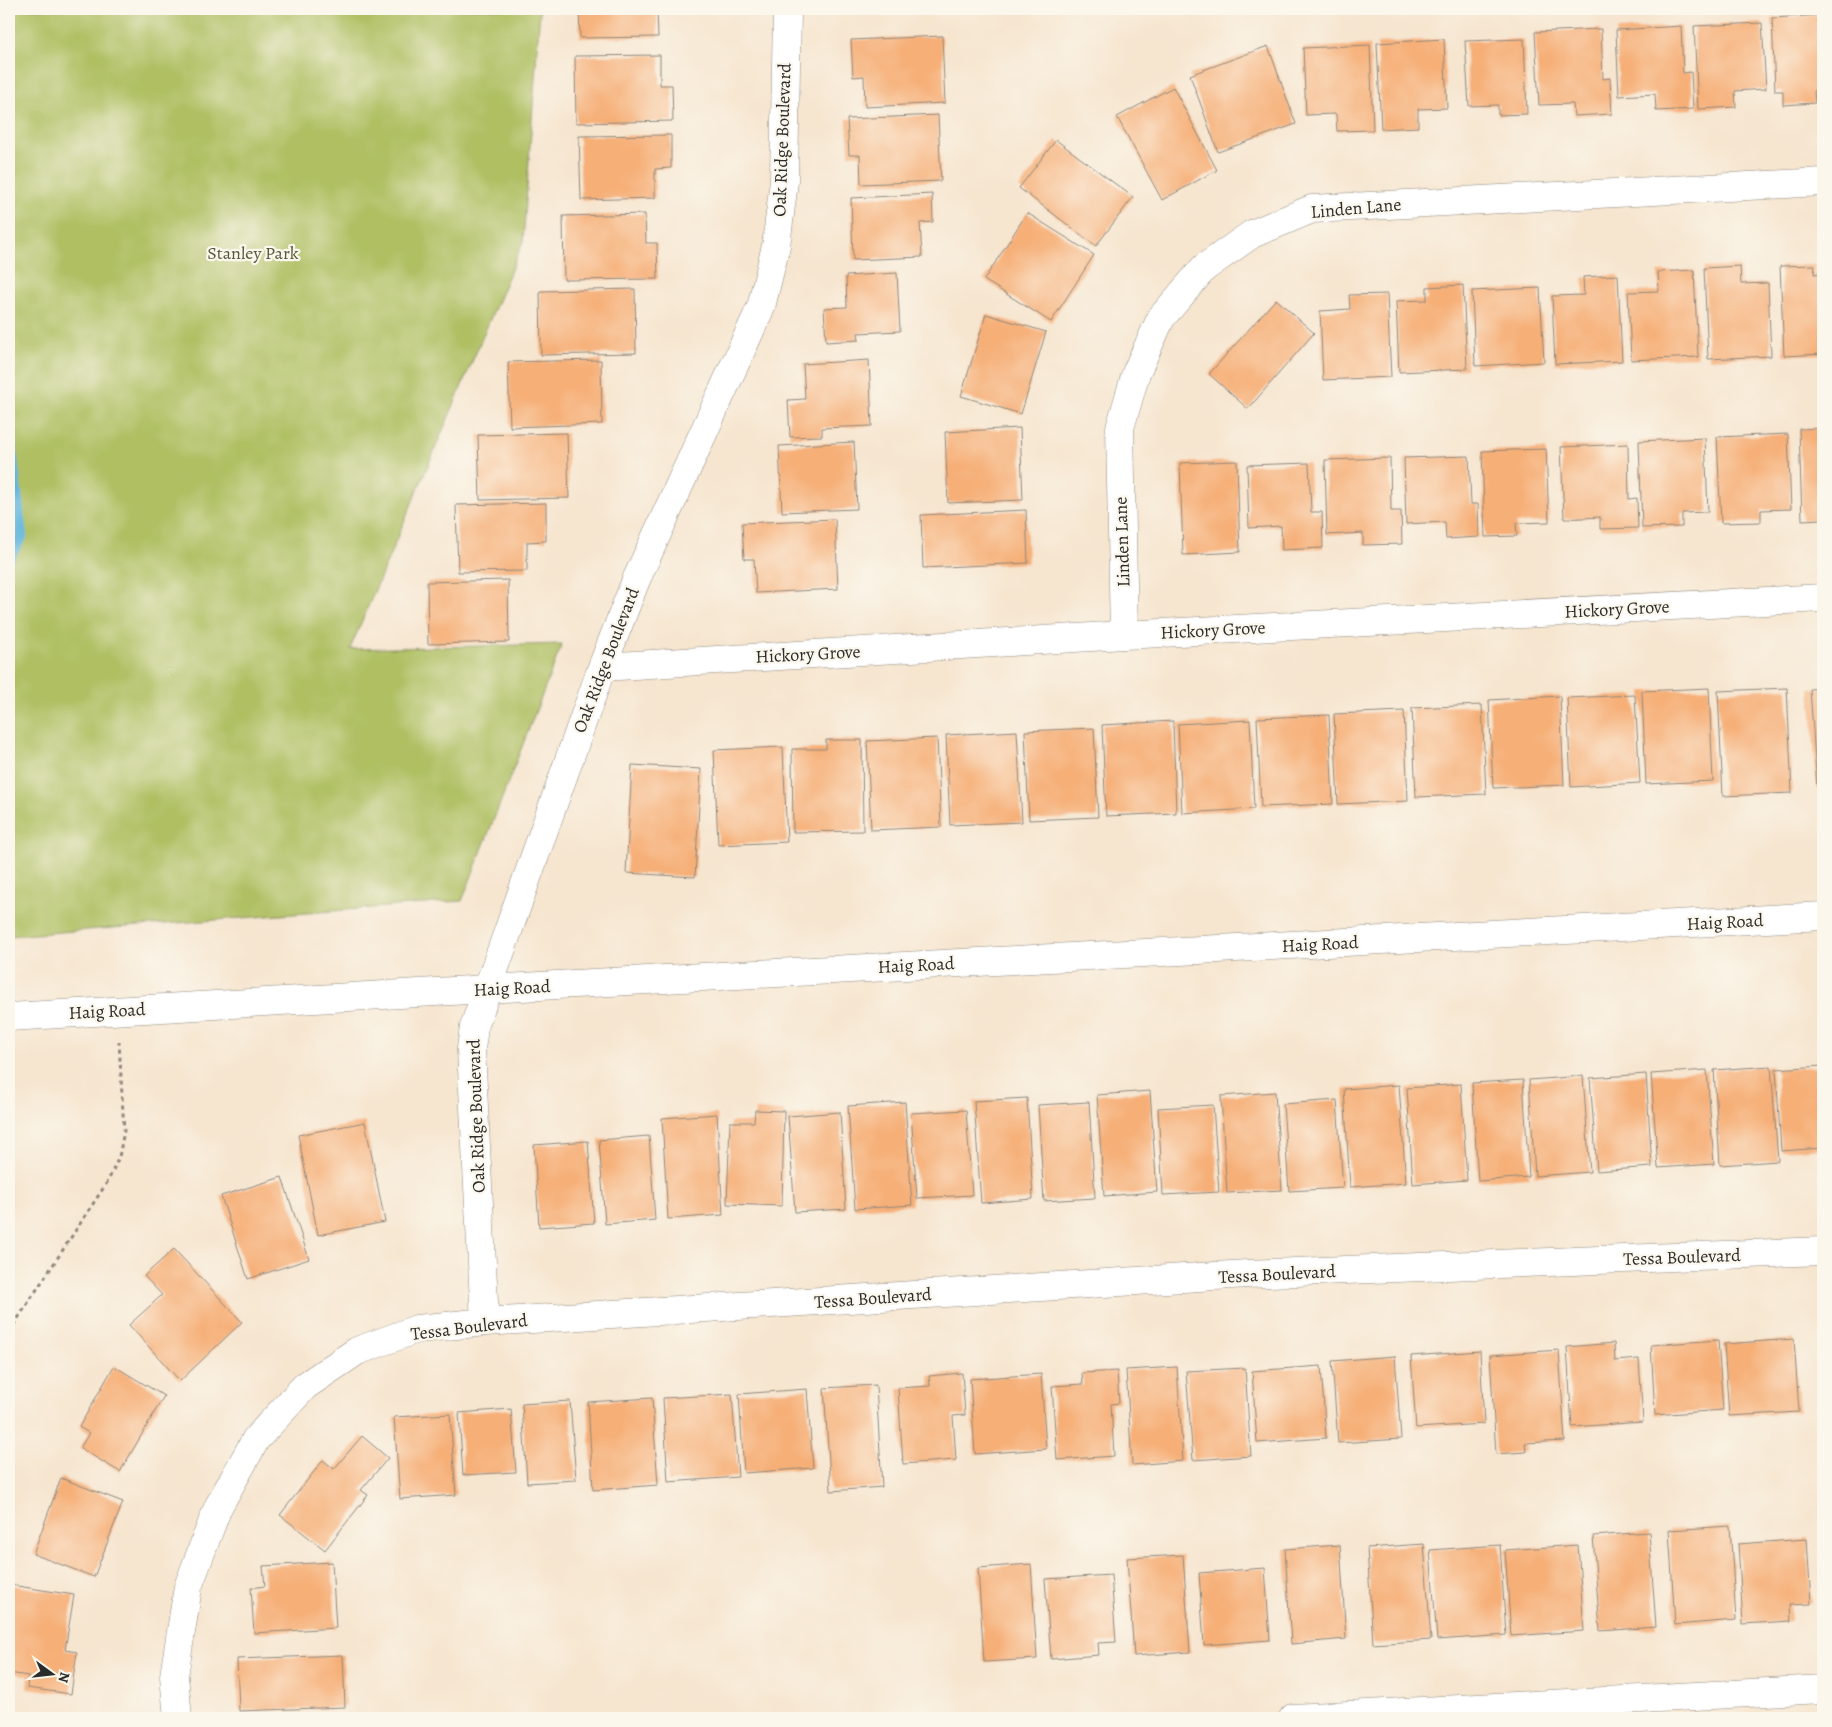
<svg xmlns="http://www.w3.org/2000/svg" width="1832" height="1727" font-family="Alegreya,serif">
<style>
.green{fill:#afbf62;stroke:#6d7546}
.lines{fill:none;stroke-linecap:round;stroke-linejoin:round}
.stream{stroke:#61b5dd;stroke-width:10}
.building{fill:#f6af77}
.minor-casing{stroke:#90887d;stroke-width:29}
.tertiary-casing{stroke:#90887d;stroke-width:29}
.path{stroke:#90887d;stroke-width:3;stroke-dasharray:4 4;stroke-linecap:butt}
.minor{stroke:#fff;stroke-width:28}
.tertiary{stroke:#fff;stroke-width:28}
.labels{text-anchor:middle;stroke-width:4.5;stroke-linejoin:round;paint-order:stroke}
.street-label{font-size:18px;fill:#2b2b2b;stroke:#fbf7ec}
.park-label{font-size:18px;fill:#53573c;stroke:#fbf7ec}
</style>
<rect width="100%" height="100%" fill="#fbf7ec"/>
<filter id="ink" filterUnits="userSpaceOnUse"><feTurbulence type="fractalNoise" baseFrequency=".02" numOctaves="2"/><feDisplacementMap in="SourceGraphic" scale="10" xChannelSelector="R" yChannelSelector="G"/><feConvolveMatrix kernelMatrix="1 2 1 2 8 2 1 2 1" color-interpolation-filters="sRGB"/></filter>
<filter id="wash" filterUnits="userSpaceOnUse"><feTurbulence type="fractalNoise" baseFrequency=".0096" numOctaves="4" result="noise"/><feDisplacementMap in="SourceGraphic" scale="20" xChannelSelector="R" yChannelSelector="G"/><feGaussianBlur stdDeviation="1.12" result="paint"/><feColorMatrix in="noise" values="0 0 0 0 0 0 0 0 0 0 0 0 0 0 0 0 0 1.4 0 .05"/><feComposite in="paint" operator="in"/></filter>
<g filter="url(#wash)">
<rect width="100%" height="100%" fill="#f6e5cf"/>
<path class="green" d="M9 9H540L523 242 350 649 562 644 462 901 9 936Z"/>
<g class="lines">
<path class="stream" d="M9 424 22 537 9 558"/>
</g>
<g id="blocks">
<path class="building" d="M579 9H657L658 37 580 38Z
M1823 15V89L1814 90 1815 103 1783 105V91H1775L1772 18Z
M1762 23 1766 89 1735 91 1736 107 1698 109 1694 26Z
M1681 26 1683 73 1691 72 1693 109 1656 111 1655 94 1619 96 1616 30Z
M1601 29 1603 79 1610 78 1612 114 1574 116 1573 104 1539 105 1535 32Z
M942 36 945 103 865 107 864 76 853 77 851 40Z
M1444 39 1447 108 1418 109V127L1381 129 1377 43Z
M1524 39 1527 114 1498 115V105L1469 106 1465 41Z
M1370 45 1373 130 1337 131 1336 114 1306 115 1303 48Z
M1268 46 1296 124 1218 152 1190 75Z
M660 55V85H672L673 121 576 123 575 56Z
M1173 87 1217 170 1162 200 1117 117Z
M938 115 941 181 861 184 860 155H849L847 119Z
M671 135V168L655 169V198L581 200 579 136Z
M1056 140 1133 197 1096 246 1019 188Z
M932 194 933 222 920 223 922 257 853 260 851 198Z
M1027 213 1094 255 1051 322 984 280Z
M645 214 646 243H657L658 279 564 280 563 216Z
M1815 265 1814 274 1823 273V354L1784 356 1780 266Z
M1740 266 1741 284 1768 283 1771 356 1708 359 1704 268Z
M1694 270 1698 357 1631 360 1628 292 1659 291 1658 272Z
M897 273 900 331 858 333 859 340 826 342 824 308 847 307 846 276Z
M1618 275 1622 361 1555 364 1552 296 1584 295 1583 277Z
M1463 285 1467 369 1399 372 1396 301 1427 300V287Z
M1540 288 1544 362 1475 366 1472 291Z
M635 289 636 353 541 355 540 291Z
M1387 294 1391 377 1323 380 1320 311 1350 309 1349 295Z
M1276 299 1314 333 1248 409 1209 374Z
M986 314 1046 332 1021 414 961 396Z
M601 360 602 424 510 427 508 362Z
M869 360 872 426 822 428V436L790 437 788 400 805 399 803 364Z
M1020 428 1023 500 948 503 945 432Z
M1823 428V519L1802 520 1799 429Z
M567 433 569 498 480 500 478 435Z
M1788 434 1791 509 1761 510V522L1721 523 1717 437Z
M1705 438 1708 512 1682 513V527L1642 528 1639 441Z
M854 442 857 509 782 512 779 446Z
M1628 444 1629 499 1637 498 1638 528 1600 529V517L1564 519 1561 447Z
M1546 449 1549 522 1516 523 1517 536 1485 537 1482 451Z
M1469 456 1471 504H1478L1479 537 1446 539 1445 522 1406 524 1404 458Z
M1390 458 1391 511H1401L1402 544 1363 545V533L1327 535 1325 460Z
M1237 461 1240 552 1183 555 1180 463Z
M1309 463 1311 512H1322L1323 548 1282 550 1281 526 1249 528 1247 465Z
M546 503V541L527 542V571L458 572 456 505Z
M1026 510 1028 563 923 568 921 515Z
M835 519 838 589 756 593 754 559H744L742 523Z
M508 580 509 642 428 644 427 582Z
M1709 688 1713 781 1646 784 1642 691Z
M1787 688 1792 793 1723 796 1718 691Z
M1823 688V786L1817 787 1810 689Z
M1635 695 1640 783 1571 787 1567 698Z
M1560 696 1564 785 1493 788 1489 700Z
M1482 705 1486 794 1416 797 1412 708Z
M1404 711 1408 801 1338 804 1334 714Z
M1329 715 1333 804 1261 807 1257 718Z
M1250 720 1254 809 1182 813 1178 724Z
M1173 721 1176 813 1106 816 1102 725Z
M1094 728 1098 817 1029 820 1025 731Z
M1017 731 1022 822 950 825 946 735Z
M937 738 941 827 871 830 867 741Z
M826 740H862L863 831 793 832 792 749H826Z
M783 747 787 842 718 845 714 750Z
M632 765 701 769 695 877 626 873Z
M1771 1066 1778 1161 1720 1165 1714 1070Z
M1823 1066V1148L1781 1151 1776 1069Z
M1707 1070 1714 1164 1658 1168 1651 1074Z
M1646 1074 1652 1167 1597 1171 1590 1078Z
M1583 1076 1590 1172 1535 1176 1529 1080Z
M1523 1080 1529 1177 1478 1181 1472 1083Z
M1461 1084 1467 1180 1413 1184 1407 1088Z
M1399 1085 1406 1183 1350 1187 1344 1089Z
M1150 1091 1157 1192 1104 1196 1097 1095Z
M1275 1092 1282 1190 1227 1193 1221 1096Z
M1027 1098 1033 1199 981 1203 974 1101Z
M1337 1100 1343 1188 1289 1191 1283 1104Z
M905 1102 912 1205 855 1209 848 1106Z
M1089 1102 1095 1198 1044 1201 1038 1105Z
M1213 1105 1219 1192 1163 1195 1158 1108Z
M755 1110 784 1111 782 1206 727 1204 730 1122H754Z
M966 1110 972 1195 917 1198 911 1113Z
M840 1112 846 1209 795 1212 788 1116Z
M717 1114 723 1215 668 1219 662 1118Z
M365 1122 385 1222 318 1235 298 1135Z
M649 1136 655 1220 605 1224 599 1140Z
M588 1141 594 1223 539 1227 534 1145Z
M282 1177 309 1259 248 1279 221 1196Z
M174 1249 242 1322 180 1381 129 1325 162 1295 144 1276Z
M1794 1339 1799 1412 1729 1416 1724 1344Z
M1718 1340 1723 1410 1655 1415 1651 1345Z
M1614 1343 1615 1361 1639 1359 1643 1422 1572 1427 1567 1347Z
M1559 1350 1565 1441 1525 1443 1526 1452 1496 1454 1490 1355Z
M1480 1351 1484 1424 1416 1428 1411 1356Z
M1395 1356 1401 1439 1338 1443 1332 1361Z
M114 1366 164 1396 120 1472 80 1448 89 1433 79 1427Z
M1321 1366 1326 1438 1257 1443 1252 1371Z
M1177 1367 1183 1461 1132 1465 1126 1370Z
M1245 1368 1251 1456 1193 1460 1186 1371Z
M1117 1371 1119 1403 1111 1404 1114 1456 1057 1460 1052 1386 1083 1384 1082 1373Z
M962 1373 965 1415 953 1416 956 1460 903 1464 898 1388 930 1386 929 1376Z
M1041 1374 1046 1449 975 1454 970 1379Z
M876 1385 882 1487 831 1491 824 1388Z
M807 1389 813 1468 744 1473 739 1394Z
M732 1394 738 1477 668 1482 663 1398Z
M652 1398 658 1485 593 1490 588 1402Z
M570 1401 576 1480 527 1483 522 1404Z
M511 1409 516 1472 463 1475 459 1413Z
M450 1414 456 1495 400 1499 394 1417Z
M362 1436 388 1458 361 1490 368 1495 325 1550 280 1515 323 1460 334 1469Z
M61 1478 123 1502 94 1577 33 1554Z
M1730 1526 1736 1620 1675 1625 1669 1530Z
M1649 1532 1656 1627 1600 1631 1593 1536Z
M1807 1539 1811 1604 1790 1605 1791 1621 1743 1624 1738 1544Z
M1424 1544 1431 1640 1373 1644 1367 1548Z
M1340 1545 1346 1639 1291 1644 1285 1549Z
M1500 1545 1506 1635 1437 1640 1430 1550Z
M1578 1545 1584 1631 1511 1636 1505 1550Z
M1183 1555 1190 1652 1134 1656 1127 1558Z
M332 1562 336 1628 254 1633 251 1588 265 1586 263 1566Z
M1031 1564 1037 1659 984 1662 978 1568Z
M1265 1568 1270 1640 1204 1645 1199 1573Z
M1111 1575 1116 1642 1098 1643 1099 1655 1051 1659 1045 1579Z
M11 1585 74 1595 65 1650 77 1652 71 1694 27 1688 28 1676 9 1673V1597Z
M343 1655 345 1707 239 1711 237 1659Z"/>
</g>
</g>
<g filter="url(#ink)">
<use href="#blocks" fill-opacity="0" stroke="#90887d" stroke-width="1"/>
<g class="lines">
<g class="minor-casing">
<path id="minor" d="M1124 635 1120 428 1136 373 1161 318 1204 268 1252 234 1312 209 1823 182
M602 667 1124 635 1823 598
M485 1322 471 1049 474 1027 602 667 636 580 761 307 776 246 784 181 787 9
M178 1718 174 1676 188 1587 218 1507 256 1439 305 1386 357 1351 417 1329 485 1322 1247 1274 1823 1251
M1293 1718 1823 1689"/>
</g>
<g class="tertiary-casing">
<path id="tertiary" d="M9 1017 556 985 1823 916"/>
</g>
<path class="path" d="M9 1332 108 1181 119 1157 124 1131 119 1041"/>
<use href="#minor" class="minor"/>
<use href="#tertiary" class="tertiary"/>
</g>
</g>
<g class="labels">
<g class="street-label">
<text transform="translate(782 140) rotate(-88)" y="6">Oak Ridge Boulevard</text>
<text transform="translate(1356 208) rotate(-5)" y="6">Linden Lane</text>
<text transform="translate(1122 542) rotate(-92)" y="6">Linden Lane</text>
<text transform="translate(1617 609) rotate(-3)" y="6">Hickory Grove</text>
<text transform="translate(1213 630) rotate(-3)" y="6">Hickory Grove</text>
<text transform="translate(808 654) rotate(-3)" y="6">Hickory Grove</text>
<text transform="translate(606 660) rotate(-69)" y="6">Oak Ridge Boulevard</text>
<text transform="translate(1725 922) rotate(-3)" y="6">Haig Road</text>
<text transform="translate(1320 944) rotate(-3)" y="6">Haig Road</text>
<text transform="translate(916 965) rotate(-3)" y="6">Haig Road</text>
<text transform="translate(512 988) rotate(-3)" y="6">Haig Road</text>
<text transform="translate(107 1011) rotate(-3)" y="6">Haig Road</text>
<text transform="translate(476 1116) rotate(-92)" y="6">Oak Ridge Boulevard</text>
<text transform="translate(1682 1257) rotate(-2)" y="6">Tessa Boulevard</text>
<text transform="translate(1277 1274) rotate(-3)" y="6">Tessa Boulevard</text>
<text transform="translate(873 1298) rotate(-4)" y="6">Tessa Boulevard</text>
<text transform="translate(469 1327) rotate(-7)" y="6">Tessa Boulevard</text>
</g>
<g class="park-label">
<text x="253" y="259">Stanley Park</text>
</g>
</g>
<rect width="1832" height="1727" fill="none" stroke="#fbf7ec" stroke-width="30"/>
<g transform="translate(52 1674) rotate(105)" stroke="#fbf7ec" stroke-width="4" paint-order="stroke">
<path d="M0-4L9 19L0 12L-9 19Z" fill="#2b2b2b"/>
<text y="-8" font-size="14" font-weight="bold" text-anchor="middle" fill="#2b2b2b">N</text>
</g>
</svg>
